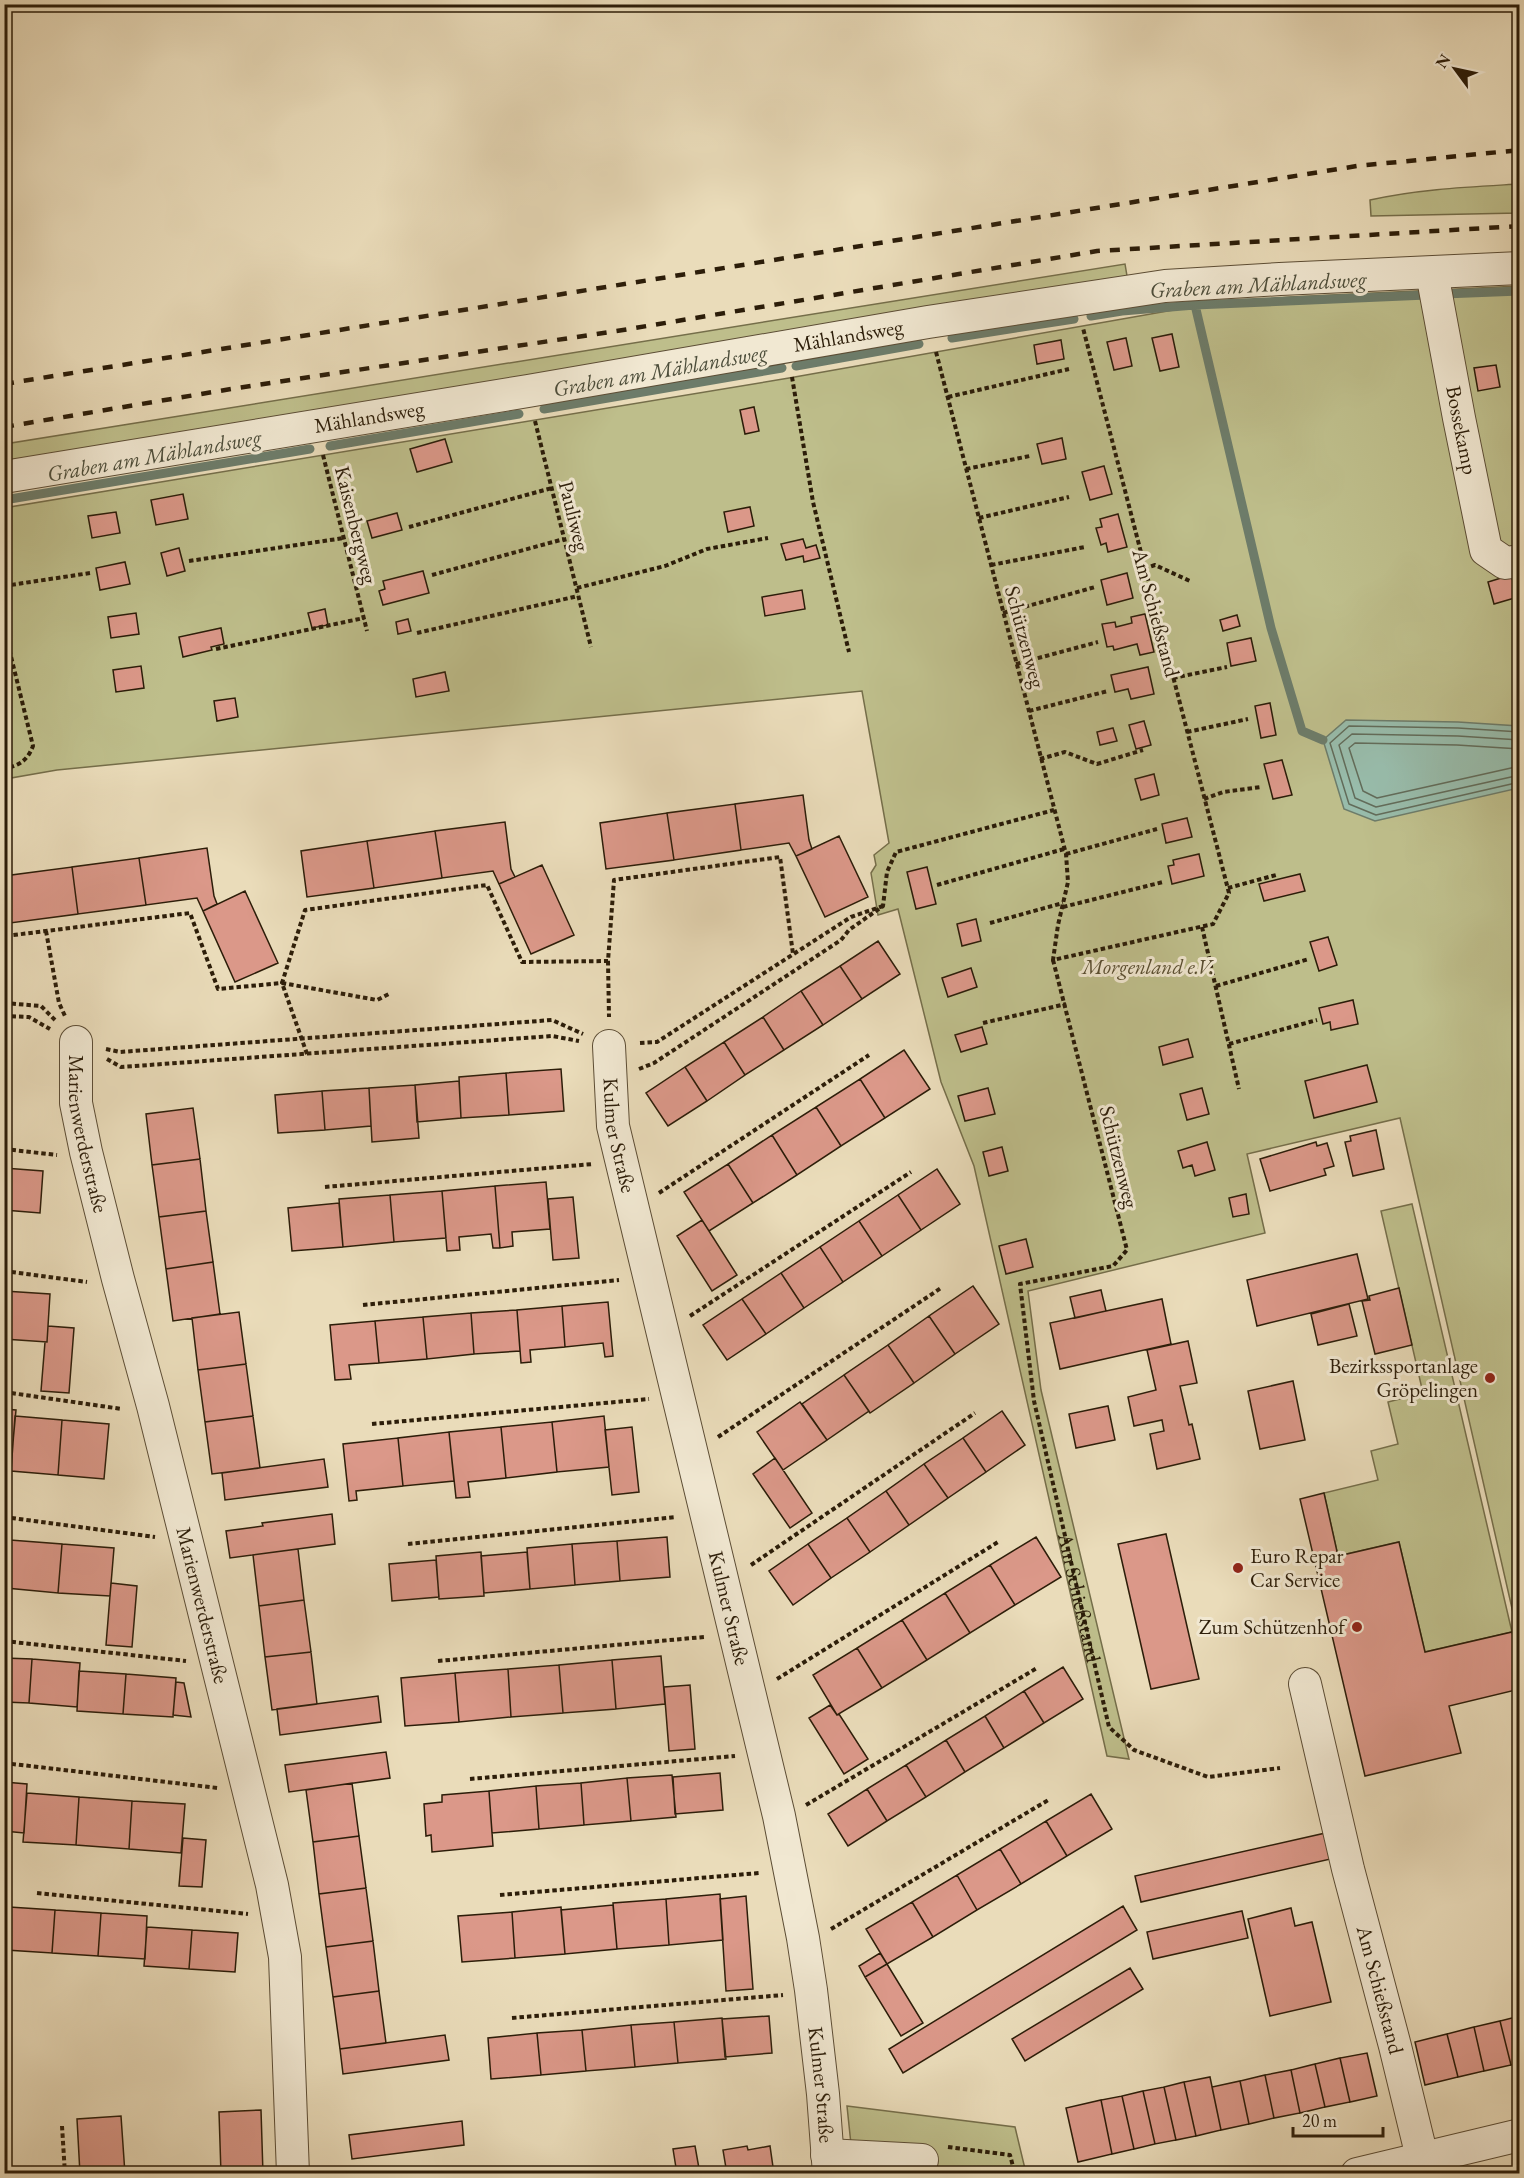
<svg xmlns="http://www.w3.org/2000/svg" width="1524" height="2178" font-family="'EB Garamond',serif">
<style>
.green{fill:#bebe8b;stroke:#756e4a;stroke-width:1.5}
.water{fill:#98bcab;stroke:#6d7c6a;stroke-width:1.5}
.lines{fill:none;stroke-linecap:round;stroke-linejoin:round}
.shore{stroke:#626c5a;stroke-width:1.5}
.stream{stroke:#6d7c6a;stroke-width:9}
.building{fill:#db9889;stroke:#2c1d09;stroke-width:1.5}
.minor-casing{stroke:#5c4d35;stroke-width:34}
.path{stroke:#2c1d09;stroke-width:4;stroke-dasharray:4.5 3;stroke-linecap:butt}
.minor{stroke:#f1e8d2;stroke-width:32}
.rail{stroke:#2c1d09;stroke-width:4.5;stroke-dasharray:10 10;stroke-linecap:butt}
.poi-dot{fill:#8f2418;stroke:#f1e8d2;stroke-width:2}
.labels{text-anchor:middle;stroke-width:6;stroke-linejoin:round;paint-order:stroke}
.street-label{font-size:21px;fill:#2c1d09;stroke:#f1e8d2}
.park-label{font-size:21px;font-style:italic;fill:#584d30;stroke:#f1e8d2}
.poi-label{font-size:21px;fill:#2c1d09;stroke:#f1e8d2;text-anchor:end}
.water-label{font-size:22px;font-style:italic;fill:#4c4d3a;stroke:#f1e8d2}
</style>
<rect width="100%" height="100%" fill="#eadcba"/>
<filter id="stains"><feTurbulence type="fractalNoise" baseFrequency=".00333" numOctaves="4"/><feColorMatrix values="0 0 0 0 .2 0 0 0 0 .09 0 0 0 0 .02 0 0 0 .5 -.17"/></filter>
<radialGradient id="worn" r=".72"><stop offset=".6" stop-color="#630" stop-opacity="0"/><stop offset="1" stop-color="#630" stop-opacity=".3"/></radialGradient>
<path class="green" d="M1519 184V213L1371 216 1370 200C1419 189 1469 187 1519 184Z
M1125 264 1128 282 5 466V444Z
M1519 286V1639L1400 1118 1247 1154 1265 1233 1028 1291 1041 1390 1129 1759 1107 1756 974 1166 941 1082 898 909 878 915 871 873 876 865 874 855 889 843 862 691 57 770 5 779 4 508 789 378 1196 306 1290 297Z
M1412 1204 1512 1632 1425 1652 1399 1542 1338 1556 1324 1493 1378 1480 1371 1451 1398 1444 1388 1402 1423 1393 1381 1211Z
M847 2106 1015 2127 1026 2173H854Z"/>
<path class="water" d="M1346 720 1458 722 1519 726V788L1375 821 1344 809 1323 740Z"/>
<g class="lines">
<path class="shore" d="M1520 732 1458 728 1349 726 1330 743 1349 804 1376 815 1520 782
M1520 740 1458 736 1352 734 1339 745 1355 798 1376 807 1520 775
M1520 749 1457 745 1355 743 1349 748 1363 791 1377 798 1520 766"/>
<path class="stream" d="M1444 294 1520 291
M1195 305 1271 628 1302 731 1323 740
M1091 316 1122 311 1195 305 1427 295
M952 338 1074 319
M796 366 919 344
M544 409 782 368
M330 446 519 414
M4 500 310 449"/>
</g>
<path class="building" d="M1172 334 1179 367 1160 371 1152 338Z
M1126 338 1132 366 1114 370 1107 342Z
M1061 340 1064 359 1037 364 1034 345Z
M1496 365 1500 387 1478 391 1474 368Z
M754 407 759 431 745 434 740 410Z
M1062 438 1066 459 1042 464 1037 444Z
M445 439 452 462 417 472 410 449Z
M1104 466 1112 494 1090 500 1082 472Z
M183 494 188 519 156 525 151 500Z
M750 507 754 526 728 532 724 512Z
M116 512 120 533 92 538 88 516Z
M397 513 402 530 372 538 367 521Z
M1118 514 1127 547 1108 552 1106 543 1101 545 1096 528 1102 527 1100 519Z
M803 539 806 548 816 545 820 558 804 562 803 556 786 560 781 544Z
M179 548 185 571 167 576 161 553Z
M125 562 130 584 100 590 96 568Z
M423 571 429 593 383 605 379 591 385 589 383 581Z
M1127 573 1133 598 1107 605 1101 580Z
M1511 575 1518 597 1494 604 1488 582Z
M802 590 805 609 765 616 762 597Z
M325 609 328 625 312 628 308 613Z
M136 613 139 634 111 638 108 617Z
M1145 614 1154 652 1140 655 1137 644 1114 650 1113 646 1107 647 1102 624 1115 622 1116 627 1132 623 1131 617Z
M1237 615 1240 626 1223 631 1220 620Z
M408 619 411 631 398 634 396 622Z
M221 628 224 644 211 647 212 650 183 657 179 637Z
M1251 638 1256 661 1231 666 1227 643Z
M141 666 144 688 116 692 113 670Z
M1148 667 1154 694 1131 699 1128 689 1115 692 1111 675Z
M445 672 449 691 416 697 413 679Z
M235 698 238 717 217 721 214 701Z
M1270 703 1276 735 1261 738 1255 706Z
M1144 721 1151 745 1136 749 1129 725Z
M1113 728 1117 741 1100 745 1097 732Z
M1282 760 1292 795 1273 799 1264 764Z
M1154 774 1159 795 1141 800 1135 779Z
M803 795 809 840 812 849 796 856 789 843 741 850 735 804Z
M735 804 741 850 674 860 667 813Z
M667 813 674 860 606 869 600 823Z
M1187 818 1192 837 1166 843 1162 824Z
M505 822 511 869 515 877 499 884 493 871 442 878 435 831Z
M435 831 442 878 374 888 367 841Z
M839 836 868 897 825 917 796 856Z
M367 841 374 888 307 897 301 851Z
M207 848 214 896 217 904 203 911 197 898 146 905 139 858Z
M1199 854 1204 876 1172 884 1168 866 1174 865 1173 860Z
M139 858 146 905 78 914 72 867Z
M542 865 574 935 531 954 499 884Z
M72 867 78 914 10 923 4 876Z
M927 867 936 904 916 909 907 872Z
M1300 874 1305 891 1264 901 1259 884Z
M245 891 278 963 235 982 203 911Z
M976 919 981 941 962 946 957 924Z
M1328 937 1337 965 1319 971 1310 942Z
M878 941 900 974 862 999 840 966Z
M840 966 862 999 823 1025 801 991Z
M971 968 977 987 948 997 942 978Z
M801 991 823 1025 784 1050 763 1017Z
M1353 1000 1358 1024 1331 1030 1330 1022 1323 1024 1319 1008Z
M763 1017 784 1050 745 1075 724 1042Z
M982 1027 987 1044 961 1052 955 1035Z
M1188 1039 1193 1057 1163 1065 1159 1047Z
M724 1042 745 1075 707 1101 685 1067Z
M904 1050 930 1089 885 1118 860 1079Z
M1367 1065 1377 1102 1314 1118 1305 1081Z
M685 1067 707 1101 668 1126 646 1093Z
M4 1068H9L4 1129Z
M561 1069 564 1111 509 1115 506 1073Z
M506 1073 509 1115 461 1118 459 1077Z
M860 1079 885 1118 841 1146 816 1107Z
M459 1081 461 1118 417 1122 415 1085Z
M415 1085 419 1138 372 1142 369 1088Z
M369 1088 371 1126 325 1130 322 1091Z
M988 1088 995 1114 965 1121 958 1096Z
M1202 1088 1209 1114 1187 1120 1180 1094Z
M322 1091 325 1130 278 1133 275 1095Z
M816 1107 841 1146 797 1175 772 1135Z
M193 1108 200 1159 152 1165 146 1114Z
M1376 1130 1384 1169 1353 1176 1345 1142 1351 1141 1350 1136Z
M772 1135 797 1175 753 1203 728 1164Z
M1207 1142 1215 1170 1195 1176 1192 1165 1183 1168 1178 1151Z
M1316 1142 1317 1146 1327 1143 1334 1166 1324 1169 1326 1175 1270 1191 1260 1159Z
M1002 1147 1008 1171 989 1176 983 1152Z
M200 1159 206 1211 159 1217 152 1165Z
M728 1164 753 1203 709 1231 684 1192Z
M4 1168 43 1171 40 1213 4 1210Z
M937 1169 960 1204 921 1230 898 1195Z
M546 1182 550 1229 512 1232 513 1246 500 1248 495 1186Z
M495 1186 500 1248H493L491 1234 459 1237 460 1250 447 1251 442 1191Z
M442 1191 446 1238 394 1242 390 1195Z
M1246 1194 1249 1214 1233 1217 1229 1198Z
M390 1195 394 1242 343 1247 339 1199Z
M898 1195 921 1230 882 1256 859 1221Z
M573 1197 579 1258 553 1260 548 1199Z
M339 1203 343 1247 292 1251 288 1208Z
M206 1211 213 1262 166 1269 159 1217Z
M702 1220 737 1275 712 1291 677 1236Z
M859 1221 882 1256 843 1282 820 1247Z
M1026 1239 1033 1267 1006 1274 999 1246Z
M820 1247 843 1282 804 1308 781 1273Z
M1357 1254 1368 1299 1257 1326 1247 1280Z
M213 1262 220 1314 173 1321 166 1269Z
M781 1273 804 1308 766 1334 742 1299Z
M973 1286 999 1324 955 1354 929 1316Z
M1399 1288 1412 1345 1375 1354 1362 1301 1370 1300 1369 1296Z
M1101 1290 1106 1311 1075 1318 1070 1297Z
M4 1291 50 1294 47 1342 4 1339Z
M742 1299 766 1334 727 1360 703 1325Z
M1162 1299 1171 1344 1060 1369 1050 1323Z
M608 1302 613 1356 605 1357 603 1343 565 1347 562 1306Z
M1349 1304 1357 1336 1318 1345 1311 1314Z
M562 1306 565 1347 530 1350 531 1362 521 1363 517 1310Z
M517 1310 520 1351 474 1354 471 1313Z
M239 1312 246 1364 198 1370 192 1318Z
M471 1313 474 1354 427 1359 423 1317Z
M929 1316 955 1354 914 1383 888 1345Z
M423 1317 427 1359 379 1363 375 1321Z
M375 1321 379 1363 349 1365 351 1379 335 1380 330 1325Z
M48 1326 74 1328 69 1393 41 1391 45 1342H47Z
M1188 1341 1197 1383 1180 1386 1189 1425 1192 1424 1200 1459 1157 1469 1150 1434 1164 1431 1162 1420 1134 1426 1128 1397 1156 1390 1147 1350Z
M888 1345 914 1383 870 1413 844 1375Z
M246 1364 253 1416 205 1422 198 1370Z
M844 1375 869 1411 827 1440 802 1404Z
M1293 1381 1305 1440 1260 1449 1248 1391Z
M800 1402 827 1440 783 1470 757 1432Z
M1108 1406 1115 1440 1076 1448 1069 1414Z
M4 1409 16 1410 12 1453 4 1452Z
M1002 1411 1025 1445 986 1472 963 1438Z
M15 1416 62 1420 58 1475 11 1471Z
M253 1416 260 1468 212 1474 205 1422Z
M604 1416 609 1467 557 1472 552 1422Z
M62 1420 109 1424 104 1479 58 1475Z
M552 1422 557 1472 506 1478 501 1427Z
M501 1427 506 1478 468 1482 470 1497 456 1498 449 1432Z
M632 1427 639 1492 612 1495 605 1430Z
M449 1432 454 1481 403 1486 398 1438Z
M398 1438 403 1486 356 1491 357 1500 349 1501 343 1444Z
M963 1438 986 1472 948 1498 924 1464Z
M775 1458 812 1513 790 1528 753 1474Z
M324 1459 328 1487 225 1500 222 1473Z
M924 1464 948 1498 909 1525 886 1491Z
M886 1491 909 1525 870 1552 847 1518Z
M1324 1493 1338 1556 1399 1542 1425 1652 1512 1632 1520 1662V1689L1449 1706 1461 1753 1365 1776 1300 1499Z
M332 1514 335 1544 230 1558 226 1531 263 1526 262 1523Z
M847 1518 870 1552 831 1578 808 1544Z
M1166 1534 1199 1679 1151 1689 1118 1544Z
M667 1537 670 1577 620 1581 617 1541Z
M1036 1537 1061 1577 1015 1605 990 1565Z
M4 1539 10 1540 6 1588H4Z
M10 1540 62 1544 58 1593 6 1588Z
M617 1541 620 1581 575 1585 572 1544Z
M62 1544 114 1548 110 1596 58 1593Z
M572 1544 575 1585 530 1589 527 1548Z
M808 1544 831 1578 793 1605 769 1571Z
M298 1549 304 1600 259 1606 253 1555Z
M481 1552 484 1596 439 1599 436 1556Z
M527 1552 530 1589 484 1593 481 1556Z
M436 1560 439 1597 392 1601 389 1564Z
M990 1565 1015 1605 970 1633 945 1593Z
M111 1583 137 1586 132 1647 106 1645Z
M945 1593 970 1633 927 1660 902 1620Z
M304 1600 311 1652 265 1657 259 1606Z
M902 1620 927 1660 882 1688 857 1648Z
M857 1648 882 1688 837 1715 813 1675Z
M311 1652 317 1704 272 1710 265 1657Z
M661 1656 665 1704 616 1709 612 1660Z
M4 1658 32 1659 29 1703 4 1702Z
M32 1659 80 1663 77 1707 29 1703Z
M612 1660 616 1709 563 1713 559 1665Z
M559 1665 563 1713 511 1717 508 1669Z
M1063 1667 1083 1699 1044 1723 1024 1691Z
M508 1669 511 1717 459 1722 455 1673Z
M79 1671 126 1674 123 1714 77 1711Z
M455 1673 459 1722 405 1726 401 1678Z
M126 1674 176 1678 173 1717 123 1714Z
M176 1682 184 1683 191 1717 173 1715Z
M690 1685 695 1749 669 1751 664 1687Z
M1024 1691 1044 1723 1004 1748 985 1716Z
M378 1696 381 1722 280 1735 277 1709Z
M830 1705 837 1715 839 1714 868 1759 844 1774 809 1718Z
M985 1716 1004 1748 965 1772 946 1740Z
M946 1740 965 1772 926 1797 906 1765Z
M386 1752 390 1778 289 1792 285 1765Z
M906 1765 926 1797 887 1821 867 1789Z
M720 1773 723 1810 675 1814 673 1777Z
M672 1775 676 1817 631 1821 627 1778Z
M627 1778 631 1821 584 1825 581 1783Z
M4 1782 27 1784 24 1833 4 1831Z
M352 1783 359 1836 313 1842 306 1790Z
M581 1783 584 1825 539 1829 536 1786Z
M536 1786 539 1829 492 1833 489 1791Z
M867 1789 887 1821 848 1846 828 1814Z
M489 1791 493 1846 432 1852 431 1835 426 1836 424 1804 442 1802V1795Z
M27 1793 79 1797 76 1845 23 1842Z
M1091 1794 1112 1829 1067 1856 1046 1821Z
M79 1797 132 1801 129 1849 76 1845Z
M132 1801 185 1804 181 1853 129 1849Z
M1046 1821 1067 1856 1021 1884 1000 1849Z
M1330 1832 1335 1858 1141 1902 1135 1876Z
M359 1836 366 1888 319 1894 313 1842Z
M183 1838 206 1840 202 1887 179 1886Z
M1000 1849 1021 1884 977 1910 957 1875Z
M957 1875 977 1910 933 1937 912 1902Z
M366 1888 373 1941 326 1947 319 1894Z
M720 1894 723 1940 669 1945 666 1899Z
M746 1896 753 1989 726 1991 720 1899Z
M666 1899 669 1945 617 1949 613 1903Z
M912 1902 933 1937 887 1964 866 1929Z
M613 1905 617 1949 565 1954 561 1910Z
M1123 1906 1137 1930 903 2073 889 2049Z
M9 1907 55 1910 52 1953 6 1950Z
M561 1907 565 1954 515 1958 512 1912Z
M1291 1908 1295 1926 1312 1922 1331 2002 1270 2016 1248 1919Z
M55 1910 101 1913 98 1956 52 1953Z
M1242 1911 1248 1938 1153 1959 1147 1932Z
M512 1912 515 1958 462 1962 458 1916Z
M101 1913 147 1916 145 1959 98 1956Z
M147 1927 192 1930 189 1969 144 1966Z
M192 1930 238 1933 235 1972 189 1969Z
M373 1941 379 1991 333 1997 326 1947Z
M880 1953 887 1964 865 1977 859 1966Z
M887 1964 923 2023 901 2036 865 1977Z
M1130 1968 1143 1989 1025 2061 1012 2039Z
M379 1991 386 2043 340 2049 333 1997Z
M769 2016 772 2053 725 2057 722 2019Z
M1520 2016V2062L1511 2065 1500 2021Z
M722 2018 726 2059 678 2063 674 2022Z
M1500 2021 1511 2065 1484 2071 1474 2027Z
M674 2022 678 2063 635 2067 631 2025Z
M631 2025 635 2067 586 2071 582 2030Z
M1474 2027 1484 2071 1458 2077 1447 2034Z
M582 2030 586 2071 541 2075 537 2033Z
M537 2033 541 2075 491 2079 488 2038Z
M1447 2034 1458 2077 1425 2085 1415 2042Z
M445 2035 449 2060 343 2074 340 2049Z
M1367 2053 1377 2096 1350 2102 1340 2058Z
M1340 2058 1350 2102 1325 2107 1315 2064Z
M1315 2064 1325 2107 1300 2113 1291 2070Z
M1291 2070 1300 2113 1274 2118 1265 2075Z
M1265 2075 1274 2118 1249 2124 1240 2081Z
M1210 2077 1221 2130 1196 2136 1184 2082Z
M1240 2081 1249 2124 1221 2130 1212 2087Z
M1184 2082 1196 2136 1176 2140 1164 2087Z
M1164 2087 1176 2140 1155 2144 1143 2091Z
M1143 2091 1155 2144 1134 2149 1122 2096Z
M1122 2096 1134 2149 1112 2154 1101 2100Z
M1101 2100 1112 2154 1078 2162 1066 2108Z
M261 2110 263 2174H221L219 2112Z
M121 2116 125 2174H80L77 2119Z
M462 2121 464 2145 352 2159 349 2135Z
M695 2146 700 2174H677L673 2149Z
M747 2146 748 2150 770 2146 774 2174H727L723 2150Z"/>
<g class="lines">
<g class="minor-casing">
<g id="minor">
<path id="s2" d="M1432 273 1459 418 1486 550 1505 563 1520 561"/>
<path id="s3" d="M4 477 528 391 928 322 1165 286 1280 279 1520 268"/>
<path id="s4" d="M76 1042V1103L86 1152 118 1279 153 1406 272 1885 285 1957 293 2174"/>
<path id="s5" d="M609 1046 613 1126 779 1816 803 1938 811 1990 823 2094 829 2174"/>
<path id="s6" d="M1305 1684 1348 1869 1395 2046 1422 2157"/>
<path d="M827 2155 922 2160"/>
<path d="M1357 2174 1520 2135"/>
</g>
</g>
<g class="path">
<path d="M936 352 1066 854 1068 882 1058 925 1053 960 1213 924 1229 893 1083 328"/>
<path d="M792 377 813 502 849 652"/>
<path d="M948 397 1069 369"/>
<path d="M535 421 591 647"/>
<path d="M323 455 367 631"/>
<path d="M966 469 1030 456"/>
<path d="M979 518 1069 497"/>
<path d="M409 527 552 488"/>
<path d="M189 561 344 538"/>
<path d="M991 565 1085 547"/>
<path d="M1144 569 1155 565 1192 582"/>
<path d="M432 575 564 539"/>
<path d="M4 586 90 573"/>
<path d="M577 588 665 566 707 549 768 538"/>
<path d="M1003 613 1095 587"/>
<path d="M4 628 33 746C27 761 20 765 4 769"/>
<path d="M417 633 578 596"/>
<path d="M216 649 364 618"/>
<path d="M1016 664 1098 642"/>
<path d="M1173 678 1227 667"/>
<path d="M1029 711 1108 691"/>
<path d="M1187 732 1248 719"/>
<path d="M1040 759 1065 752 1097 764 1143 750"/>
<path d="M1204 799 1223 792 1261 787"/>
<path d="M1066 854 1157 829"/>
<path d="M937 885 1064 849"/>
<path d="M1228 888 1276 875"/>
<path d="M1063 907 1163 882"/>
<path d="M990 923 1063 903"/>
<path d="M1202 927 1239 1089"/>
<path d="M46 931 59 1003 65 1016"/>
<path d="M6 936 190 913 218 989 282 983 305 910 487 885 522 962 608 961 614 880 780 857 793 954"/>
<path id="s1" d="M1053 960 1127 1250 1113 1266 1020 1284 1034 1401 1109 1727 1134 1750 1208 1777 1280 1768"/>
<path d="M608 961 609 1017"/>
<path d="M1216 986 1309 959"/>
<path d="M4 1003 41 1006 55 1020"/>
<path d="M4 1016 29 1017 50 1029"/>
<path d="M983 1023 1066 1004"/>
<path d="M640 1043 657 1042 851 917 883 906"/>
<path d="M1229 1044 1317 1020"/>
<path d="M106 1049 120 1052 552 1020 583 1034"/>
<path d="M307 1054 282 983 377 1000 391 993"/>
<path d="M107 1059 121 1067 552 1036 579 1041"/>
<path d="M639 1069 654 1063 841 940 849 930 883 906 887 872 896 852 1054 810"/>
<path d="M4 1149 57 1155"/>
<path d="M325 1187 593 1164"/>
<path d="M659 1193 869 1055"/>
<path d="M4 1271 87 1282"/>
<path d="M363 1305 619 1280"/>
<path d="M690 1316 911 1172"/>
<path d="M4 1392 122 1409"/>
<path d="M372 1424 649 1399"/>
<path d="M718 1437 941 1288"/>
<path d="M4 1517 155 1537"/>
<path d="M408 1544 676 1517"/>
<path d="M751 1565 975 1413"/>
<path d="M4 1641 186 1661"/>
<path d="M438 1661 704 1637"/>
<path d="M777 1679 998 1542"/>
<path d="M4 1763 218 1788"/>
<path d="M470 1779 735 1756"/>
<path d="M806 1805 1037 1668"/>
<path d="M37 1893 248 1914"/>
<path d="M500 1895 759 1873"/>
<path d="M831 1929 1050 1799"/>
<path d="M512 2018 783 1995"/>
<path d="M62 2126 65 2174"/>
<path d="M948 2147 1010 2155 1015 2174"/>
</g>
<use href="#minor" class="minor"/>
<path class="rail" d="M4 384 1357 166 1520 150
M4 427 237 388 623 330 1097 251 1520 226"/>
</g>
<g class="poi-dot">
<circle cx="1490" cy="1378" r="6"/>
<circle cx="1238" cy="1568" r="6"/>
<circle cx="1357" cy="1627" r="6"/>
</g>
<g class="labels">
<g class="street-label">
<text dy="7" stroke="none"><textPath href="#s3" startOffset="856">Mählandsweg</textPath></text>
<text dy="7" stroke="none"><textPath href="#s3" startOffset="370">Mählandsweg</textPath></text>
<text dy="7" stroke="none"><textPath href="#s2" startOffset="160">Bossekamp</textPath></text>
<text transform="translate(574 516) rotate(76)" y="7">Pauliweg</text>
<text transform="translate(356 525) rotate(76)" y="7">Kaisenbergweg</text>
<text transform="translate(1156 613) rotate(75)" y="7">Am Schießstand</text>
<text transform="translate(1025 637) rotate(75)" y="7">Schützenweg</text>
<text dy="7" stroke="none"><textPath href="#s4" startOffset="93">Marienwerderstraße</textPath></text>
<text dy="7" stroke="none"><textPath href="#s5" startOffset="90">Kulmer Straße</textPath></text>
<text transform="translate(1119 1157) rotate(76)" y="7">Schützenweg</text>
<text dy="7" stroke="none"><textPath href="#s1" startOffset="735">Am Schießstand</textPath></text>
<text dy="7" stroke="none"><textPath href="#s4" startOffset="579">Marienwerderstraße</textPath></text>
<text dy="7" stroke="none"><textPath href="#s5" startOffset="576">Kulmer Straße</textPath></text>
<text dy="7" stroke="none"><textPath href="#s6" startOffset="315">Am Schießstand</textPath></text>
<text dy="7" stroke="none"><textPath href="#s5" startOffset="1062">Kulmer Straße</textPath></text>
</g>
<g class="park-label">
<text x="1148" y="974">Morgenland e.V.</text>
</g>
<g class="poi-label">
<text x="1478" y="1373">Bezirkssportanlage<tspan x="1478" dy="24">Gröpelingen</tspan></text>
<text x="1250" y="1563" text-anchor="start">Euro Repar<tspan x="1250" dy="24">Car Service</tspan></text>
<text x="1345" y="1634">Zum Schützenhof</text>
</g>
<g class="water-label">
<text transform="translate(1258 284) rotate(-3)" y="8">Graben am Mählandsweg</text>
<text transform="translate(660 370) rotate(-10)" y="8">Graben am Mählandsweg</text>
<text transform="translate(154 455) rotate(-10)" y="8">Graben am Mählandsweg</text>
</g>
</g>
<rect width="1524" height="2178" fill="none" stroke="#eadcba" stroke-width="24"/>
<rect x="6" y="6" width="1512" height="2166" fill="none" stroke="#2c1d09" stroke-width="3"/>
<rect x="12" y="12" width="1500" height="2154" fill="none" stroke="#2c1d09" stroke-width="1.5"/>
<g transform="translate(1455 69) rotate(303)" stroke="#f1e8d2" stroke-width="4.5" paint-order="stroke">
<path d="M0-4.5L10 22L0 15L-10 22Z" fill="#2c1d09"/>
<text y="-9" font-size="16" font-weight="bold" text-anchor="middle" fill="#2c1d09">N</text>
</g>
<path d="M1293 2127v9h90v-9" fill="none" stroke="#2c1d09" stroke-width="3"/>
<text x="1302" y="2127" font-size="18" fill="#2c1d09" stroke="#f1e8d2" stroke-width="4.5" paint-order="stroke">20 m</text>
<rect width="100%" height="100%" filter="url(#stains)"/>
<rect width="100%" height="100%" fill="url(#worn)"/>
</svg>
